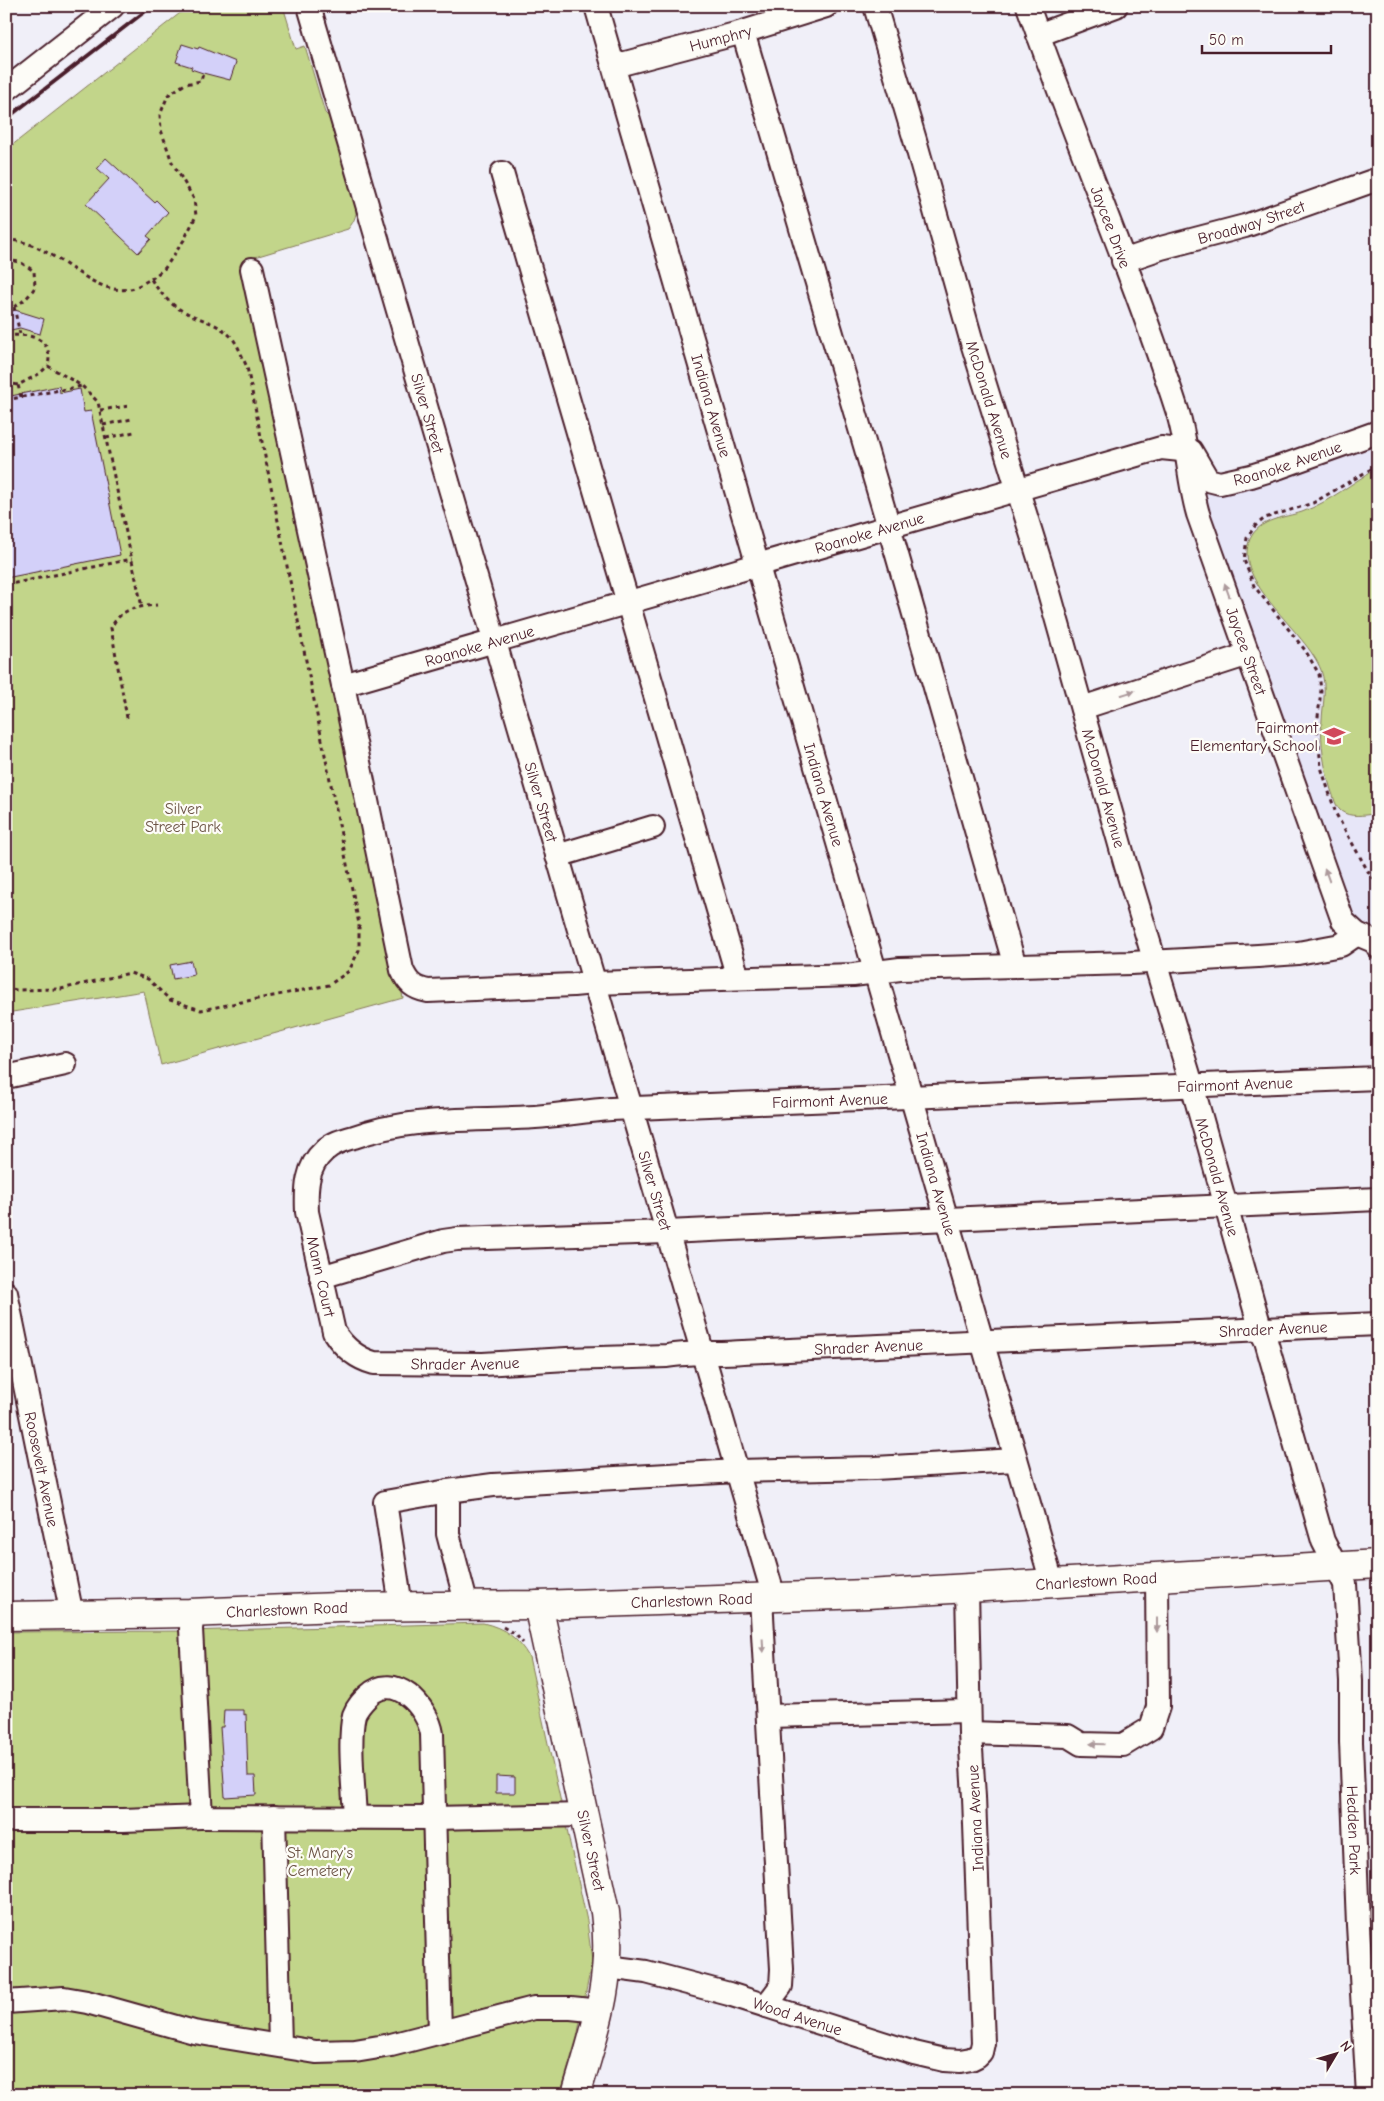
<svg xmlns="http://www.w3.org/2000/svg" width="1384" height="2101" font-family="'Comic Neue',sans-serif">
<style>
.built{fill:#e7e6f8}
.green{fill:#c2d58a;stroke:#867a5a}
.building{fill:#d3d0f9;stroke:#4a1f2b}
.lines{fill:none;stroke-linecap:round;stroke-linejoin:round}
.minor-casing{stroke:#4a1f2b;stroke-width:26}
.major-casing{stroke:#4a1f2b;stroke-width:31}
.path{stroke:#4a1f2b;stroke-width:3;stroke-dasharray:4 4;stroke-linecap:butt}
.minor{stroke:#fdfcf7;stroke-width:22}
.major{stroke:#fdfcf7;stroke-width:28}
.rail{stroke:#4a1f2b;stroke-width:4}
.oneway{fill:#ac999b}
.labels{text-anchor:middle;stroke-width:4.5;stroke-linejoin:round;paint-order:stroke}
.street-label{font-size:16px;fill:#4a1f2b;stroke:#fdfcf7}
.poi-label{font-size:16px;fill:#4a1f2b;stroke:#fdfcf7;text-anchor:end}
.park-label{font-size:16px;fill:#6e5648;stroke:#fdfcf7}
</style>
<rect width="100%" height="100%" fill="#f0eff8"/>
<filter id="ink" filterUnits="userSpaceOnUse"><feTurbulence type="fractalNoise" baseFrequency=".02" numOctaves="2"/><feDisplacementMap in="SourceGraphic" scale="10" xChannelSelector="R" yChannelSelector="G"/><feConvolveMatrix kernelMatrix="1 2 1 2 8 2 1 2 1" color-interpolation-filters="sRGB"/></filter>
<g filter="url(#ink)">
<path class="built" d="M1378 440V980L1202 493 1255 484Z"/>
<path class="green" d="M189 6H283L296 49 305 46 325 113 331 119 356 202C357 214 356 219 348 229L242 261 251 286 403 998 161 1065 144 991 6 1013V150Z
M1378 468V808L1375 809 1374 814C1364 815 1350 818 1341 811 1335 806 1334 797 1331 790 1324 767 1320 744 1322 719 1323 703 1327 687 1321 670 1307 632 1231 581 1250 539 1260 518 1284 518 1302 512 1330 502 1352 482 1378 468Z
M483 1623C505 1628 518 1638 529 1657L587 1921 592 1961 577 2037 560 2095 6 2094V1632L184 1631Z"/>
<path class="building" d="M182 44 198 49 199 47 236 62 230 80 203 73 191 69 192 67 176 62Z
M106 158 154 202 156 200 168 212 147 236 151 239 138 253 86 204 109 179 97 168Z
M15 310 44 319 40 334 20 328 6 331V312Z
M59 386 60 393 80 389 84 412 91 411 120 555 6 578V397Z
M191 961 194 975 173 979 170 965Z
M224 1710H244V1715L246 1714 248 1776H255L256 1795 225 1797 220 1727H223Z
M496 1776 515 1777V1793H496Z"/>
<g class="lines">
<g class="minor-casing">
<g id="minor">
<path id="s1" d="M309 6 774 1597"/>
<path id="s2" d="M596 6 1052 1583"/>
<path id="s3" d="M875 6 915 140 973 346 1043 571 1126 866 1192 1085 1261 1331 1266 1341 1323 1541 1345 1584 1351 1681V1742L1358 1925 1368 2095"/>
<path id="s4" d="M1028 6C1076 142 1133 274 1177 410 1188 444 1188 480 1198 514L1343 921 1357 934 1376 942 1378 947"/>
<path d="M743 32 889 527 1015 966"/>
<path d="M1038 35 1116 6"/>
<path id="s5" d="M614 66 743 32 826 6"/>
<path d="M6 90 113 6"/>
<path d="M502 173 738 978"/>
<path id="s6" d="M1123 261 1161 248 1245 226 1378 179"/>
<path d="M252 269 343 685 402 970C408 983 413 988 428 991L573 985 594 983 853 975 900 969 1131 963 1258 956 1298 953 1341 945 1357 934"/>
<path id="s7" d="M343 685 1161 448 1191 451 1208 480 1220 483 1251 476 1280 467 1378 432"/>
<path d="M1082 708 1249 654"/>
<path d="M557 856 653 827"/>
<path d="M6 1077 65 1064"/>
<path id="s8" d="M1378 1078 611 1109C586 1111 560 1115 535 1117 474 1121 412 1116 354 1137 343 1140 332 1143 324 1151 306 1167 306 1190 307 1212L334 1332C344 1348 356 1358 374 1363L483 1364 567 1359 667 1356C691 1352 717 1354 743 1352L1378 1324"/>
<path d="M321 1277 443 1241 457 1239 667 1232 1378 1199"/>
<path id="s9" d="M6 1293 72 1615"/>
<path d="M761 1598 782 1969 781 1986 766 2006"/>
<path d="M401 1606 385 1502 448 1491"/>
<path d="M467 1606 448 1534V1491L493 1485 737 1471 875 1468 1016 1460"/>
<path d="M193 1613 191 1629 201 1817 433 1818 584 1815"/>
<path d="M768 1716 969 1711"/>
<path d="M970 1733 1068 1736 1081 1744 1123 1745 1151 1728 1158 1707 1157 1577"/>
<path d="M274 1817 280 2045"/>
<path d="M355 1818C354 1791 348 1740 354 1715 357 1707 362 1702 368 1696 394 1670 428 1707 432 1734L440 2032"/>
<path d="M6 1820H123L201 1817"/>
<path id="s10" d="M608 1967 646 1972 729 1994 914 2053 944 2060 960 2061 971 2059 977 2056 981 2052 983 2043 974 1797 970 1733 967 1589"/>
<path d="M6 2002 64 1998 87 2002 194 2032 316 2052 355 2051 391 2045 534 2008H571L600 2011"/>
</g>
</g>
<g class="major-casing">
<g id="major">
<path id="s11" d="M538 1605 605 1912C614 1979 595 2031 576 2095"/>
<path id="s12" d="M6 1616 189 1613 338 1607 538 1605 867 1594 1378 1564"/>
</g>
</g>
<path class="path" d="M6 240C52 239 89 297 130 289 137 288 144 282 151 279 159 292 172 307 187 313 203 321 221 324 233 339 239 347 243 359 247 367L359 924V950L349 971 329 985 201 1010 170 1000 148 979 130 973 61 989 16 990 6 988
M6 260 20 262 34 271 35 287C28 298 20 306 6 309
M151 279 165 268 184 240 196 216 194 199 172 162 161 130 160 115 168 95 185 84 201 81 203 73
M14 307 20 334
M6 336C29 333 54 337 48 366
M6 383 18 385
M21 397 18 385 39 374 48 366 82 386 98 402 142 607
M6 400 82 386
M100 410 129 406
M103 425 132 419
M106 438 134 432
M1378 465 1313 503 1265 518 1255 526 1247 538 1244 560 1254 586 1305 650 1319 674 1321 690 1317 726 1321 767 1336 814 1369 873 1378 884
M6 585 132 559
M127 718 111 628C121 608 136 607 157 605
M503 1627 515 1634 523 1643"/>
<use href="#minor" class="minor"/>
<use href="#major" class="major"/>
<path class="rail" d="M6 119 152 6"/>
</g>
<defs><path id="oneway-solid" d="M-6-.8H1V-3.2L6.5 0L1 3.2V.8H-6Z" transform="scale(1.25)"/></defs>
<g class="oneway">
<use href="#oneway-solid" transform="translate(1227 590) rotate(-110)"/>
<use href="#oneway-solid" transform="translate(1128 693) rotate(-18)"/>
<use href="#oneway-solid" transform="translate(1327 875) rotate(-110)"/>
<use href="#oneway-solid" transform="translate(1157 1625) rotate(90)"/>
<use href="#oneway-solid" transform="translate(763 1646) rotate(87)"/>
<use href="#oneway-solid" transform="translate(1097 1744) rotate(-179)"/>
</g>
</g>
<defs>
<g id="school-bare" transform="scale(1.725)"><path d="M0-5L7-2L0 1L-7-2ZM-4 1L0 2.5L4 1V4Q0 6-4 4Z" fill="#d1495b" stroke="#fdfcf7" stroke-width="2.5" paint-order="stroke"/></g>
</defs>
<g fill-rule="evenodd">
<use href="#school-bare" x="1334" y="736"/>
</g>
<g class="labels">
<g class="street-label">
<text dy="6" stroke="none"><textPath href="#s5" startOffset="110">Humphry</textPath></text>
<text dy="6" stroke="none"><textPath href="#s6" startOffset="134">Broadway Street</textPath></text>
<text dy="6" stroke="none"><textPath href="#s4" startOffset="236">Jaycee Drive</textPath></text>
<text dy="6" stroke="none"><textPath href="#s3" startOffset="410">McDonald Avenue</textPath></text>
<text dy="6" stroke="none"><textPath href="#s2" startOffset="416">Indiana Avenue</textPath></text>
<text dy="6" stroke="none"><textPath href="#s1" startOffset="424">Silver Street</textPath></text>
<text dy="6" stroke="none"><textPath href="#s7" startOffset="998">Roanoke Avenue</textPath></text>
<text dy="6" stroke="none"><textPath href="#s7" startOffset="548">Roanoke Avenue</textPath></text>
<text dy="6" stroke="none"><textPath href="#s7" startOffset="142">Roanoke Avenue</textPath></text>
<text dy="6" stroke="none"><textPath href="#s4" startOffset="682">Jaycee Street</textPath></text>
<text dy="6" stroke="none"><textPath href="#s3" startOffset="815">McDonald Avenue</textPath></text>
<text dy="6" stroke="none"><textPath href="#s2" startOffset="821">Indiana Avenue</textPath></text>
<text dy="6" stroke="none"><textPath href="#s1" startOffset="829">Silver Street</textPath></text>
<text transform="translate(1235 1084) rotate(-2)" y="6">Fairmont Avenue</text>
<text transform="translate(830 1100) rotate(-2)" y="6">Fairmont Avenue</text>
<text dy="6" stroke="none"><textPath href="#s3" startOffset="1220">McDonald Avenue</textPath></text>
<text dy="6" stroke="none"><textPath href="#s2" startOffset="1226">Indiana Avenue</textPath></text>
<text dy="6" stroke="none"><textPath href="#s1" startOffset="1234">Silver Street</textPath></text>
<text dy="6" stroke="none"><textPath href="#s8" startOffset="1192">Mann Court</textPath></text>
<text dy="6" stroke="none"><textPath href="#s8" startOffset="2201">Shrader Avenue</textPath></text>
<text dy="6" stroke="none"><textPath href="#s8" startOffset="1796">Shrader Avenue</textPath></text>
<text dy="6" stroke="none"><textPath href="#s8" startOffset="1392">Shrader Avenue</textPath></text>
<text dy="6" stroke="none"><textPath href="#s9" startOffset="180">Roosevelt Avenue</textPath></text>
<text dy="6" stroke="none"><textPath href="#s12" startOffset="1091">Charlestown Road</textPath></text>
<text dy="6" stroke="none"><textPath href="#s12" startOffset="686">Charlestown Road</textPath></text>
<text dy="6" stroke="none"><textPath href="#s12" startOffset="281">Charlestown Road</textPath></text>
<text transform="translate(975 1818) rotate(-93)" y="6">Indiana Avenue</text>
<text dy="6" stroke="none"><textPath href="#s3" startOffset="1894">Hedden Park</textPath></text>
<text dy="6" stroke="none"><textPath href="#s11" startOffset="251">Silver Street</textPath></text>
<text dy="6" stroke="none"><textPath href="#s10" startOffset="196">Wood Avenue</textPath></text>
</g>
<g class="poi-label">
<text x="1318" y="733">Fairmont<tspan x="1318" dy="18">Elementary School</tspan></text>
</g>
<g class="park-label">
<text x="183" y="814">Silver<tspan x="183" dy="18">Street Park</tspan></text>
<text x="320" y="1858">St. Mary's<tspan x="320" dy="18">Cemetery</tspan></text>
</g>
</g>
<rect width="1384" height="2101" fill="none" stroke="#fdfcf7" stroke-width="25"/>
<rect x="12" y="12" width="1359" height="2076" fill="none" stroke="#4a1f2b" stroke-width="2" filter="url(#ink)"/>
<g transform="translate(1336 2054) rotate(52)" stroke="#fdfcf7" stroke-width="4" paint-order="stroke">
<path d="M0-4L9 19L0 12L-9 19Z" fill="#4a1f2b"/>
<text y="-8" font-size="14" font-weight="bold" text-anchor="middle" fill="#4a1f2b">N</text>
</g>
<path d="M1202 45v8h129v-8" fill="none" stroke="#4a1f2b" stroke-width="2.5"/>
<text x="1209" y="45" font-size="15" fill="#4a1f2b" stroke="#fdfcf7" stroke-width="4" paint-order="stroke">50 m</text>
</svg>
